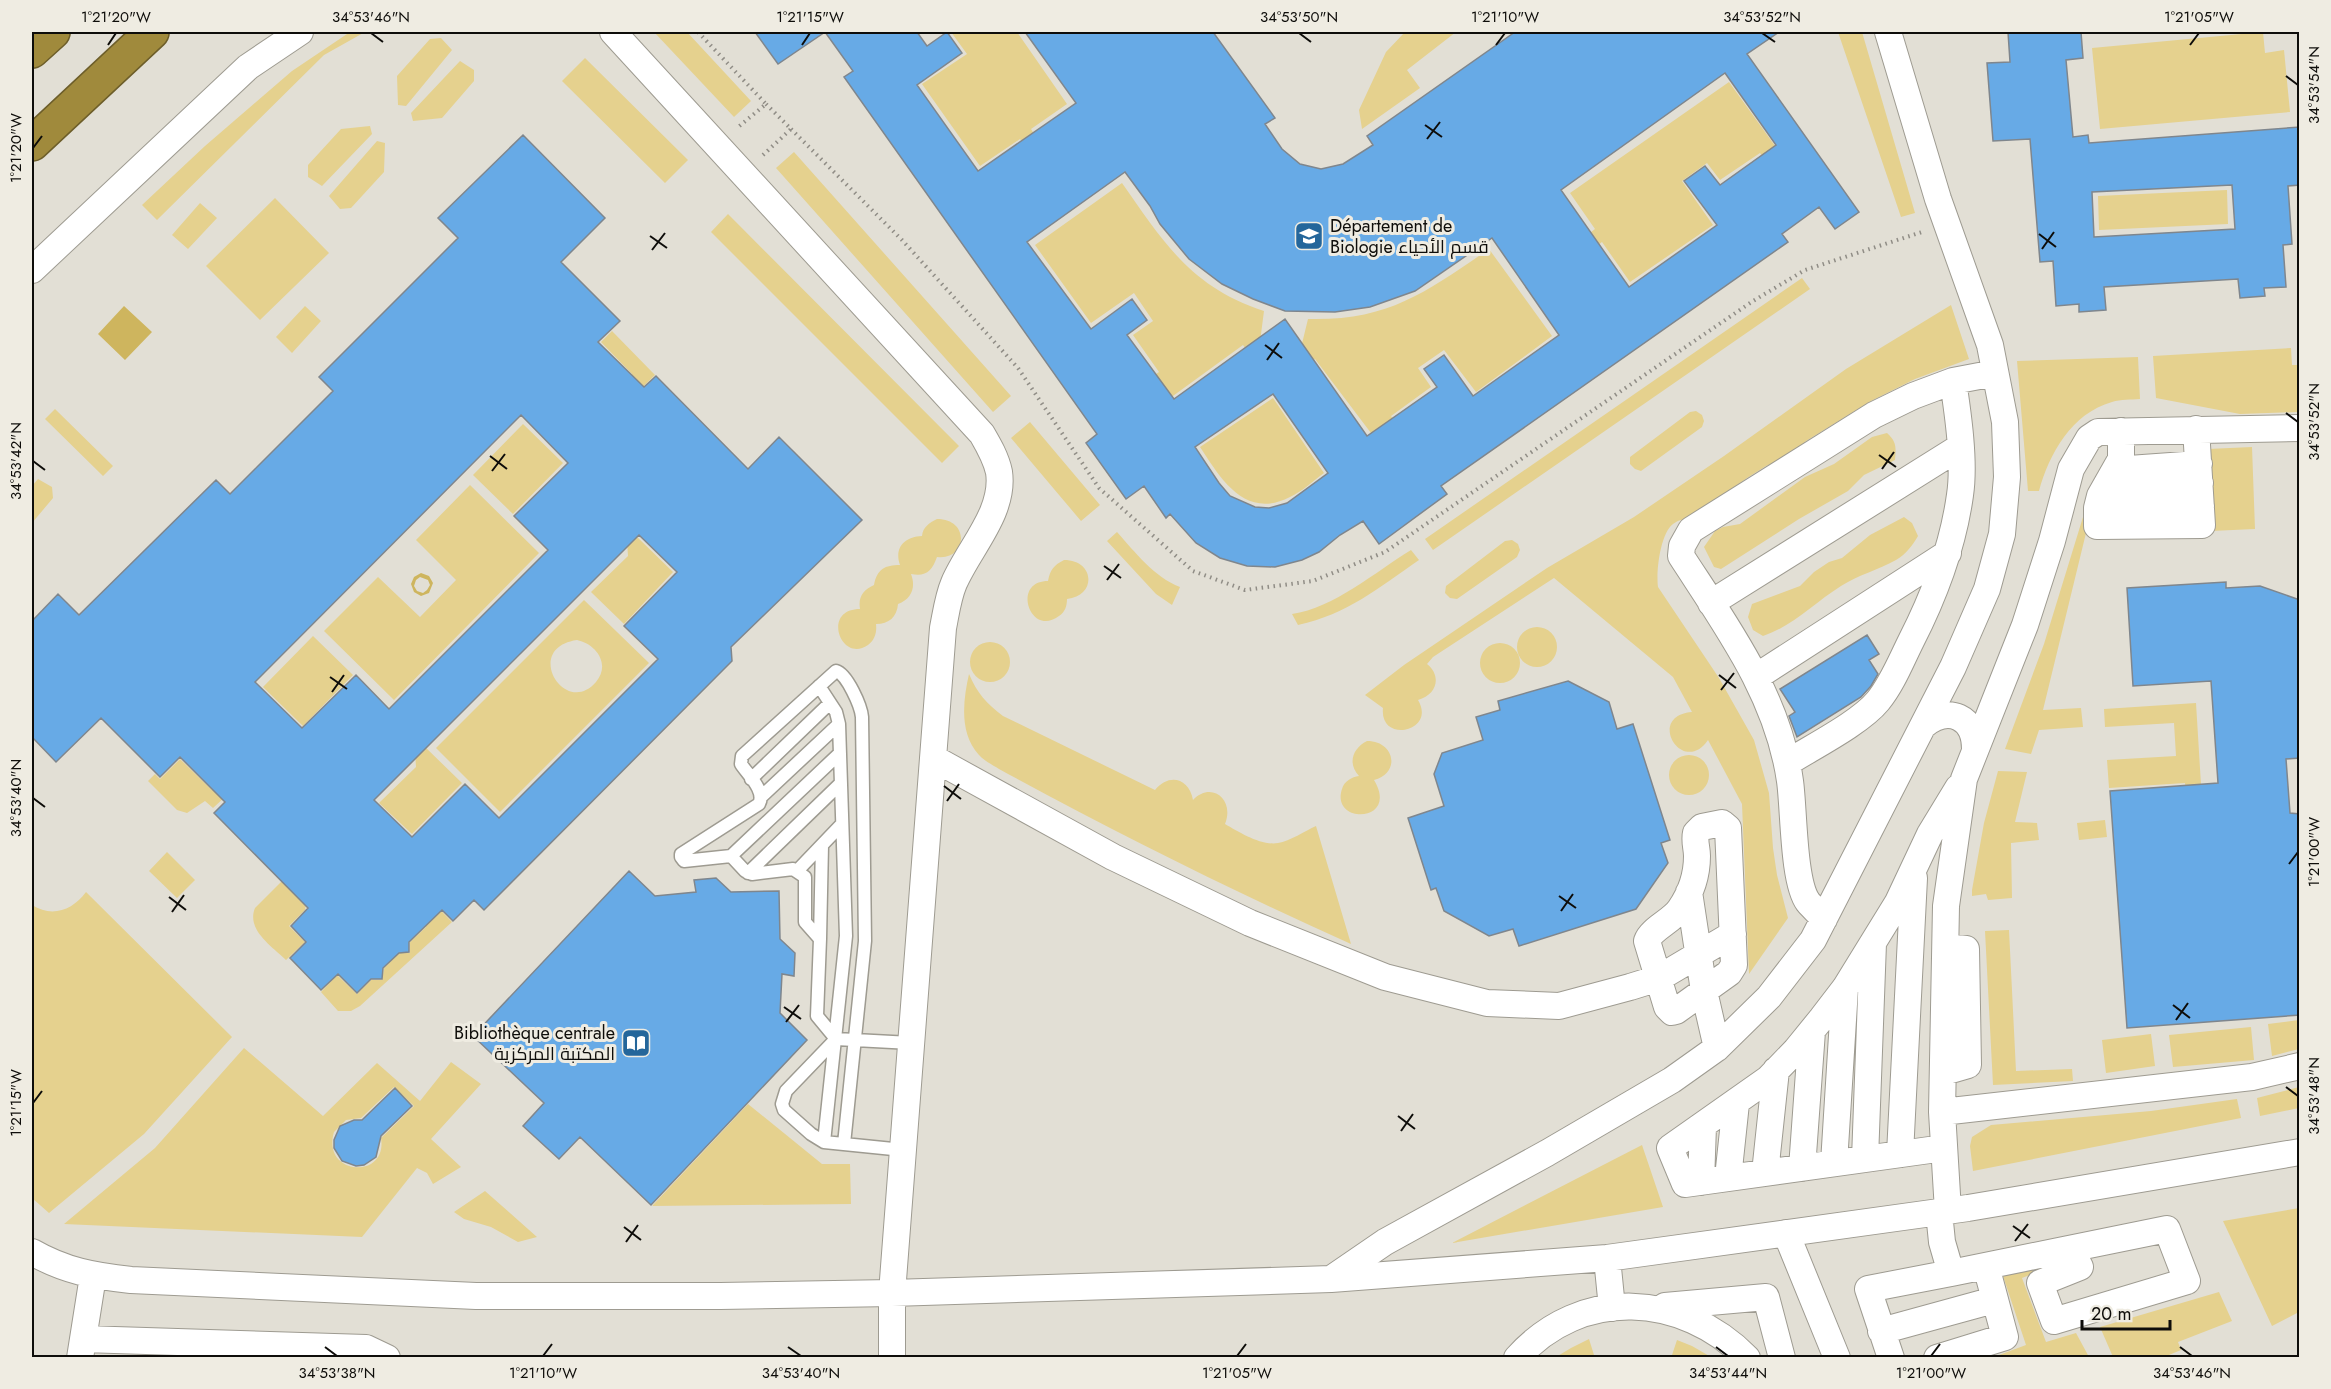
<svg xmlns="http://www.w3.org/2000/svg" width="2331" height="1389" font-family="Jost,Cairo,sans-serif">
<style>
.green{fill:#e5d18e;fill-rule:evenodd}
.water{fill:#ceb55e;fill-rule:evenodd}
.building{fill:#67aae6;stroke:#7f868d;stroke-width:1.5;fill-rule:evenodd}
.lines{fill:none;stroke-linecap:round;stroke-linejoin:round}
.lane-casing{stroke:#9e9b91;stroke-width:15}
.street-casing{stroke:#9e9b91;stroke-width:28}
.highway-casing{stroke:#6d5e2a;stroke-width:36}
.path{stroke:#908d86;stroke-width:4;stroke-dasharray:1.5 4.5;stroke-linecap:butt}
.lane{stroke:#fff;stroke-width:12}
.street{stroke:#fff;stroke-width:26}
.highway{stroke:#a08a3c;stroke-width:33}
.ticks{fill:none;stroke:#0e0d0a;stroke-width:2}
.labels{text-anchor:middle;stroke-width:6;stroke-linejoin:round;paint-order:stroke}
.poi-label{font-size:18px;fill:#0e0d0a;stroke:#efece2;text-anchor:start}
.neatline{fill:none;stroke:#0e0d0a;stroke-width:2}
.ticks-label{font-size:15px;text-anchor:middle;fill:#0e0d0a}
</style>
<rect width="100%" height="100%" fill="#e2dfd5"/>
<path class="green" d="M350 32H365L324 55 157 220 142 205 205 146 292 71Z
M654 32H687L751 101 734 117Z
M951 32H1017L1067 104 1031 129 1037 139 1026 147 1020 139 980 166 922 84 967 54Z
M1405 32H1456L1407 70 1420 88 1362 129 1359 110 1386 52Z
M1838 32H1862L1915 213 1901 217Z
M2263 32 2265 53 2284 50 2290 112 2100 129 2092 48Z
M441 38 452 50 406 106 398 105 397 76 430 39Z
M585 58 688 160 665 183 562 81Z
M460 61 474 70V81L442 118 413 121 411 113Z
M1729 82 1791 168 1778 176 1760 153 1720 180 1707 163 1682 181 1713 225 1630 282 1602 242 1594 248 1586 236 1595 229 1570 193Z
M370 126 372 134 322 186 308 177V165L341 129Z
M377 141 385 143 384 172 351 208 340 209 329 196Z
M794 152 1011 396 993 412 776 168Z
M1122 183C1164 243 1191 287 1264 311L1258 357 1254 360 1243 345 1166 401 1150 378 1159 372 1133 335 1153 321 1134 293 1091 323 1035 245Z
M2227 190 2228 224 2099 230 2098 196Z
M275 198 329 253 260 320 206 266Z
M200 203 217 218 188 249 172 235Z
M728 214 959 446 942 463 711 232Z
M1489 249 1552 336 1476 392 1444 350 1418 368 1431 387 1391 416 1411 445 1374 437 1315 359 1300 369 1297 364 1308 319C1389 321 1426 292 1489 249Z
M1802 278 1810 289 1433 550 1425 539Z
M1951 305 1969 359 1915 379 1871 401 1806 441 1794 454 1766 466 1747 478 1691 518C1684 519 1678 520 1673 524 1660 534 1656 572 1658 587L1719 678 1754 740 1769 793 1773 848 1777 875 1788 918 1749 974 1742 804 1708 740C1683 777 1645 716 1692 712L1673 677 1554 578 1433 657 1427 664C1442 676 1437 695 1418 700 1437 732 1379 744 1383 708L1365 695 1404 665 1547 568 1634 517 1724 456 1846 369Z
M305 306 321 321 292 353 276 337Z
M612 331 655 375 605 424 578 428 632 374 601 342Z
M2291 348 2292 365H2299V412L2240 414 2156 398 2153 356Z
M2138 357 2140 399C2131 400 2121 399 2112 402 2072 413 2049 454 2039 491H2028L2017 361Z
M1273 398 1324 473C1313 481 1303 491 1290 497 1245 520 1221 479 1200 447Z
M55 409 113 466 103 476 45 419Z
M1696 411 1702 415 1704 421 1702 427 1641 471 1635 469 1630 464V457L1690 412Z
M1030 422 1100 505 1081 521 1011 438Z
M523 424 563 463 513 514 473 475Z
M1887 433C1897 442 1896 448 1895 460L1864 475 1848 491 1799 519 1721 569 1714 567 1704 547 1715 531 1723 527 1740 524 1805 477 1834 464 1872 437Z
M2252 447 2255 529 2211 531 2208 449Z
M38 479 52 487 53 498 32 523V486Z
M470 485 539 553 394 700 324 631 378 577 420 617 456 580 416 540Z
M1904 517 1912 523 1918 536C1912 546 1906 554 1896 560 1878 570 1858 575 1841 586 1814 603 1793 626 1763 636L1753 630 1748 617 1752 604 1800 586 1814 572 1829 562 1842 558 1870 535Z
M2083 517H2087L2086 533 2043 710 2081 708 2083 727 2039 730 2031 754 2005 749 2044 644Z
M937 519C971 519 967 561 937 557 932 571 926 577 911 574 916 587 912 599 898 604 897 617 889 624 876 624 877 632 875 640 868 645 841 664 821 609 860 609 858 597 863 590 874 585 877 569 885 565 900 565 894 548 904 537 922 536 923 527 929 523 937 519Z
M1117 532C1135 552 1154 577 1180 587L1172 605 1156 594 1107 541Z
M634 534 673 572 624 624 591 592 628 556 627 541Z
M1512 540 1518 544 1520 550 1517 557 1457 599 1450 598 1445 593 1446 586 1505 541Z
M1411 550 1419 560C1378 588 1348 614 1298 625L1292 614C1334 608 1375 572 1411 550Z
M1064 560C1095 560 1097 596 1067 599 1067 606 1065 612 1059 616 1030 638 1011 581 1048 581 1050 570 1054 565 1064 560Z
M584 600 649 663 500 812 436 748ZM577 640C596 644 611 664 596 682 565 718 522 648 577 640Z
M1517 647a20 20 0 1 1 40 0a20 20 0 1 1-40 0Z
M313 636 353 675 303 726 263 687Z
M970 662a20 20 0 1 1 40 0a20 20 0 1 1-40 0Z
M1480 663a20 20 0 1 1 40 0a20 20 0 1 1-40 0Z
M969 674C977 693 987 704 1003 716L1155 790C1169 773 1189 778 1193 800 1211 781 1235 799 1225 824 1239 832 1261 846 1278 843 1290 841 1305 831 1316 826L1351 944C1231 890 1114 832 999 769 993 765 984 761 979 755 959 733 963 701 969 674Z
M2196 703 2202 801 2187 803 2185 783 2109 788 2107 760 2176 756 2174 723 2105 727 2104 709Z
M266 737 263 762 213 808 205 801 187 813 177 810 148 781 155 774 160 779 180 759 212 790Z
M1367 741C1395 741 1401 773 1374 780 1400 823 1330 825 1342 789 1344 781 1352 777 1359 776 1347 763 1353 748 1367 741Z
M422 744 462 783 412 834 379 803 416 767 415 751Z
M1669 775a20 20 0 1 1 40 0a20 20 0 1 1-40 0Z
M1998 771 2027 772 2015 822 2037 823 2039 840 2011 843 2012 898 1988 900 1986 894 1972 896V890L1984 823Z
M346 817 307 899 305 910 289 926 305 942 286 960C272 946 246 930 255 908Z
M2105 820 2107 837 2079 840 2077 823Z
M167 852 195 880 177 898 149 871Z
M422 891 452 922 360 1006 351 1011H338L321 992 337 975 357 994 371 980H382L384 968 399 953H410V942L426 927 407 907Z
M86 892 232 1037 144 1134 49 1213 32 1198V905C52 918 73 910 86 892Z
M2009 930 2016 1071 2072 1069 2073 1081 1993 1085 1985 931Z
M2299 1020V1049L2272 1056 2268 1024Z
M2251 1027 2254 1060 2173 1067 2169 1035Z
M2151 1034 2155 1066 2106 1073 2102 1040Z
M244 1048 323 1116 377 1063 420 1101 451 1062 481 1084 431 1139 461 1167 433 1184 427 1173 417 1168 362 1237 64 1224 155 1148ZM394 1087 414 1106 381 1138C388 1180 321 1176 334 1132L346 1120 361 1118Z
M2299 1087V1108L2260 1116 2257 1098Z
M2237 1099 2241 1118 1973 1171 1970 1146 1972 1137 1991 1125 2151 1111Z
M748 1104 822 1164H850L851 1204 652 1206Z
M1642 1145 1663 1207 1452 1243Z
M485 1191 537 1237 518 1242 491 1227 464 1219 454 1212Z
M2299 1208V1312L2272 1326 2223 1221Z
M2059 1263 2022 1278 2046 1342 2076 1333 2089 1357 1991 1358 2026 1345 2002 1273Z
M2219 1292 2232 1321 2178 1342 2181 1350 2164 1357H2113L2100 1327Z
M1589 1339 1594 1355 1588 1357H1556L1571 1348Z
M1677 1340 1692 1346 1711 1357H1677L1672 1355Z"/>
<path class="water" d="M124 306 152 332 125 360 98 334Z
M421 573 429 576 433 583 429 593 421 596 414 592 411 584 414 577ZM420 577 428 580 430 585 427 590 423 593 417 591 414 586 416 580Z"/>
<path class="building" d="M755 32H825L778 64Z
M825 32H917L927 46 947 32 962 53 917 85 978 171 1076 103 1025 32H1213L1275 118 1265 124 1282 149 1300 164 1321 169 1343 164 1373 145 1367 136 1515 32H1779L1747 54 1859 212 1835 229 1819 207 1782 234 1788 242 1441 486 1447 494 1379 544 1363 521 1340 535 1319 552 1302 560 1275 567 1247 566 1220 558 1196 543 1170 514 1166 518 1144 486 1126 499 1086 443 1097 434 844 77 853 71ZM1725 73 1776 145 1720 185 1705 166 1684 181 1717 225 1629 287 1561 190ZM1125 172 1150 206 1160 224 1189 259 1222 284 1253 299 1285 311 1335 312 1370 307 1415 291 1492 238 1559 335 1473 396 1444 355 1424 369 1437 387 1367 436 1285 319 1174 399 1127 335 1147 320 1132 299 1091 329 1027 242ZM1273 394 1328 473 1287 503 1269 508 1255 507 1230 496 1219 483 1195 447Z
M2008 32H2081L2083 58 2066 60 2073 137 2088 135 2089 143 2300 127V185L2288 186 2292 244 2283 245 2286 287 2264 288 2265 296 2240 298 2238 279 2104 287 2106 310 2079 312V304L2056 306 2053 261 2040 262 2030 139 1993 141 1987 63 2010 62ZM2232 185 2235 229 2094 237 2092 192Z
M523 135 605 218 561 262 620 321 598 342 644 387 656 376 748 469 779 437 862 520 731 647 732 661 484 910 474 900 453 921 442 910 409 942V952L399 953 383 968 382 979H371L357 993 338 974 321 990 290 958 306 942 291 926 308 908 214 813 225 802 180 757 160 777 101 718 56 762 32 737V621L58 594 79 615 216 480 230 494 333 391 319 377 458 238 438 218ZM521 415 568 463 514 516 548 550 389 709 356 675 302 728 255 682ZM639 535 677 572 624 626 658 659 499 818 465 784 412 837 374 800Z
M2226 582V588L2260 586 2300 600V758L2286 759 2290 813 2300 814V1015L2127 1028 2110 791 2218 783 2211 681 2133 686 2127 588Z
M1867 635 1879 654 1869 660 1878 674 1871 686 1861 697 1797 737 1789 716 1795 712 1780 689Z
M1568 681 1609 702 1617 729 1633 724 1670 840 1661 843 1668 863 1636 909 1519 946 1513 929 1489 936 1444 911 1436 888 1431 890 1408 818 1444 806 1434 774 1442 753 1483 740 1476 717 1500 710 1498 701Z
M629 871 655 896 696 892 694 880 716 878 731 892 779 891 780 939 795 953 794 976 782 974 780 1013 807 1040 651 1205 580 1137 559 1159 523 1126 544 1103 473 1036Z
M395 1088 412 1106 381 1136 376 1157 364 1165 356 1166 342 1161 334 1148V1140L340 1126 354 1120H362Z"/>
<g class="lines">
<g class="lane-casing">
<path id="lane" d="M819 686 836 712 839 724 846 936 824 1142
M751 779 830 703
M762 796 839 724
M731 856 840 753
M797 871 842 824
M748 873 841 783
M820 939 822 845
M836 1039 911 1043
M844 1144 865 941 862 717C861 706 847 674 836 671L742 756 741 764C748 775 766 791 759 804L681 854V857L684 861 731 856 745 871 752 874 793 869 805 877V922L820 939 817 1016 836 1039 786 1091 782 1104 784 1110 811 1134 824 1142 903 1150"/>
</g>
<g class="street-casing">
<path id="street" d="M613 32 982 434C989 446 996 458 999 472 1005 512 969 548 954 583 948 597 946 613 943 628L892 1293V1358
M32 270 248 67 300 32
M2121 431V459L2100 496 2097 508V526L2202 525 2196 429
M2115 470 2199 464
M2105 489 2200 483
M2097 508 2201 506
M1711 603 1960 447
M1756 677 1948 553
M1924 725C1949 705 1975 717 1975 749
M933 758 1113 857 1250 923 1385 977 1487 1003 1559 1006 1630 987 1659 978 1733 934
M1787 763C1812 747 1860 723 1878 701 1892 684 1901 661 1911 641 1934 596 1953 546 1960 495 1965 462 1958 414 1953 381
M1722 823 1728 828 1734 965 1729 973 1676 1011 1672 1012 1667 1007 1647 941C1651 929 1672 921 1680 909 1691 893 1697 875 1697 856 1697 848 1694 841 1696 833L1702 827Z
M1689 892 1704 991 1717 1048
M1824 919C1819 913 1813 908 1808 902 1793 882 1794 809 1790 781 1778 696 1727 627 1681 556L1682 546 1691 530 1874 415 1913 396 1953 381 1995 373
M1944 1072 1968 1065 1966 949 1947 947
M1942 1112 2252 1077 2300 1066
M1944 1148 1685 1184 1670 1148 1768 1079 1796 1050 1822 1018 1845 988 1898 902 1930 834 1958 788
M1900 1154 1914 878
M1865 1159 1873 943
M1834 1163 1845 988
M1802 1168 1812 1031
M1765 1173 1776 1070
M1728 1178 1736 1103
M1701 1182 1703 1126
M1948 1211 1942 1112 1946 906 1964 779 2025 625 2052 541 2071 469 2089 438 2098 432 2300 428
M1939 1212 1942 1242 1951 1273C2023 1258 2095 1244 2167 1229L2187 1281 2054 1321 2040 1283 2080 1267 2071 1249
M1786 1233 1837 1358
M32 1252C65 1271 94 1276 131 1280L476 1296H720L892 1293 1331 1279 1607 1258 1968 1208 2300 1152
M1607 1258 1612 1308
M1331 1279 1385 1242 1547 1153 1672 1080 1717 1048 1769 997 1813 940 1953 667 1987 589 2002 534 2007 477 2005 422 1990 345 1938 199 1888 32
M1665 1306 1766 1297 1782 1358
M1881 1331 1994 1300
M83 1339 366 1348 387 1358
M80 1358 93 1276
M1517 1358C1581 1286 1683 1293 1747 1358
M1891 1358 1868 1289 1951 1273
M1937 1358 2005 1337 1986 1266"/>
</g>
<g class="highway-casing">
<path id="highway" d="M32 51 53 32
M32 144 152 32"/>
</g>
<path class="path" d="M698 32 766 104 737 128
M791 129 902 240 1018 368 1099 488 1193 571 1245 590 1313 581 1385 552 1753 301 1805 270 1922 232
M763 155 791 129 766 104"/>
<use href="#lane" class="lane"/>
<use href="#street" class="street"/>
<use href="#highway" class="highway"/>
</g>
<path class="ticks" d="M371 33 383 42M1299 33 1311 42M1762 33 1775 42M108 45 116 33M802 45 810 33M1496 45 1505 33M2190 45 2199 33M2286 76 2298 85M1425 125 1442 137M1427 139 1440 122M33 148 42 136M2039 234 2056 247M650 236 667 248M2042 249 2054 232M652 250 665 233M1265 345 1282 358M1267 360 1279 343M2286 413 2298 422M1879 455 1896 467M490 456 507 469M33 461 45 470M1882 469 1894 452M492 471 505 454M1104 566 1121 578M1107 580 1119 564M1719 675 1736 688M330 677 347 689M1721 690 1734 673M332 692 344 675M944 786 961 799M33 798 45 807M947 801 959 784M2289 864 2298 852M1559 896 1576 908M169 897 186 910M1561 911 1573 894M172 912 184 895M2173 1005 2190 1018M784 1007 801 1019M2176 1020 2188 1003M786 1022 799 1005M2286 1087 2298 1096M33 1103 42 1091M1398 1116 1415 1129M1401 1131 1413 1114M2013 1226 2030 1238M624 1227 641 1240M2015 1241 2028 1224M626 1242 638 1225M325 1347 337 1356M788 1347 801 1356M1716 1347 1728 1356M2180 1347 2192 1356M543 1356 552 1344M1237 1356 1246 1344M1931 1356 1940 1344"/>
<defs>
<g id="university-square" transform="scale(1.5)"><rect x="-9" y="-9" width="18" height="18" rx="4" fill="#24669b" stroke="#efece2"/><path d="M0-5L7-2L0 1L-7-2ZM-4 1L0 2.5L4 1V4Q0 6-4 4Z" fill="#fff"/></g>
<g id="library-square" transform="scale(1.5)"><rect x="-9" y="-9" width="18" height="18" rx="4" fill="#24669b" stroke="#efece2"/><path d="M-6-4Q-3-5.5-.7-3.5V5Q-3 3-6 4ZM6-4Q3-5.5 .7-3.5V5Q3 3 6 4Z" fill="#fff"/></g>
</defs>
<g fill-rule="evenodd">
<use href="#university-square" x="1309" y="236"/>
<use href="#library-square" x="636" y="1043"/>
</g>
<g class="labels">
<g class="poi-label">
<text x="1330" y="232">Département de<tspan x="1330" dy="21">Biologie قسم الأحياء</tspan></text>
<text x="615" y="1039" text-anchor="end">Bibliothèque centrale<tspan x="615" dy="21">المكتبة المركزية</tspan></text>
</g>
</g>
<rect width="2331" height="1389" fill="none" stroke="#efece2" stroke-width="66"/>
<path d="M2082 1320v9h88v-9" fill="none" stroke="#0e0d0a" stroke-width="3"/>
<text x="2091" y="1320" font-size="18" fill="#0e0d0a" stroke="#efece2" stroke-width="4.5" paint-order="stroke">20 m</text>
<rect x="33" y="33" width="2265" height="1323" class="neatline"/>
<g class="ticks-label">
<text x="116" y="22">1°21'20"W</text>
<text x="371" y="22">34°53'46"N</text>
<text x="810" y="22">1°21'15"W</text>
<text x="1299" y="22">34°53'50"N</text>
<text x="1505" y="22">1°21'10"W</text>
<text x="1762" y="22">34°53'52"N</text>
<text x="2199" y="22">1°21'05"W</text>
<text transform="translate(2314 85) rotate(-90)" y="5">34°53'54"N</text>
<text transform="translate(16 148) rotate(-90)" y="5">1°21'20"W</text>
<text transform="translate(2314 422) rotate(-90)" y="5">34°53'52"N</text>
<text transform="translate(16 461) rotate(-90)" y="5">34°53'42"N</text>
<text transform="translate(16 798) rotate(-90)" y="5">34°53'40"N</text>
<text transform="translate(2314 852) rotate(-90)" y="5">1°21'00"W</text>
<text transform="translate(2314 1096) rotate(-90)" y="5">34°53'48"N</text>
<text transform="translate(16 1103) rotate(-90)" y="5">1°21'15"W</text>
<text x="337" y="1378">34°53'38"N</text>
<text x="543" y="1378">1°21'10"W</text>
<text x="801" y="1378">34°53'40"N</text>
<text x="1237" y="1378">1°21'05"W</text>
<text x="1728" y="1378">34°53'44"N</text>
<text x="1931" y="1378">1°21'00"W</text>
<text x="2192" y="1378">34°53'46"N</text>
</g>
</svg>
